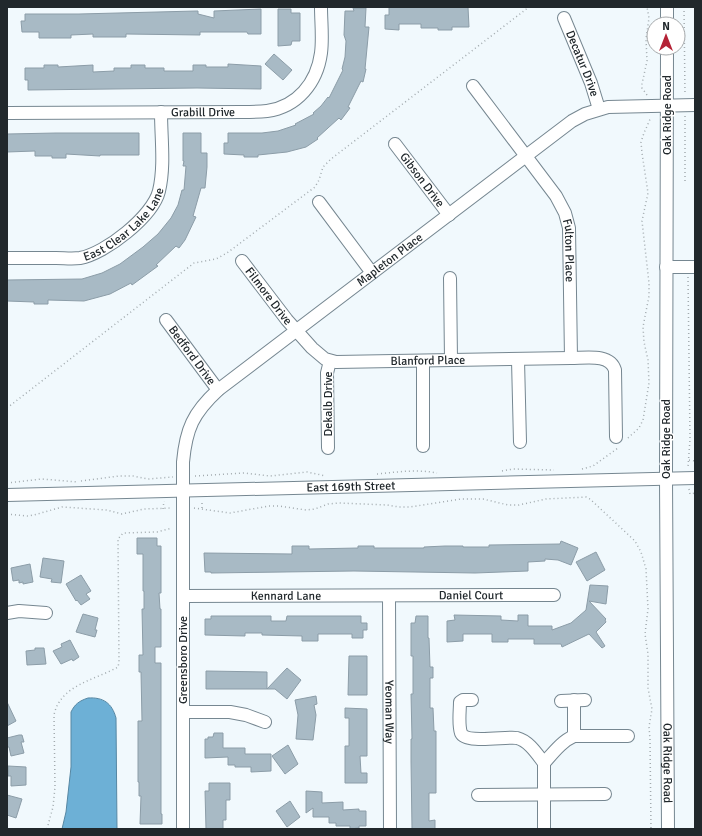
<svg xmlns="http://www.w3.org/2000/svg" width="702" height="836" font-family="Signika,sans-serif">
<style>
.water{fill:#6db0d6;stroke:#5687a3}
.building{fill:#a8bac5;stroke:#8c9da8}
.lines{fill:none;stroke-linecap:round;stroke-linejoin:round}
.minor-casing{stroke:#768791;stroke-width:14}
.path{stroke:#a3abaf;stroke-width:1.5;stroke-dasharray:1 3;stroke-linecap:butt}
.minor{stroke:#fff;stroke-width:12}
.labels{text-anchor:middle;stroke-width:3;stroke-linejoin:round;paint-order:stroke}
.street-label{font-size:12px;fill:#21282c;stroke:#fff}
</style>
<rect width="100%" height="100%" fill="#f1f9fd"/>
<path class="water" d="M88 698C103 697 112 703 116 718L117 829H62L66 812 71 767V712C75 704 79 701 88 698Z"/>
<path class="building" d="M389 7H468L469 27H452V30H438V28H421V24H399V30L385 29V15H389Z
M353 8H366L365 27H369L365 69H366L363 82 361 81 348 107 350 108 341 120 339 118 317 138 318 139 306 147 287 152 258 155V157H244V155L224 154V143H228V133H262L278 131 296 125 295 124 314 114 313 113 321 106 328 97 329 98 343 70 342 69 345 57 346 41 344 35 345 11H354Z
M261 9V34H248L247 32H200V35L126 34V37H93V34L71 35V38H39V32H22L21 21H25V14H79L196 11H198V14L214 18V11Z
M278 9H291V13H300V41H292L291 45 278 46Z
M274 54 292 70 283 80 265 64Z
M228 64 261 66V89L197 88 28 90V80H25V68H44V65H58V67L93 65V72L114 71V68H131V65H145V68H164V71H193V65H206V67H228Z
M56 133H139V155H100V156L66 154V158H52V156H35V151L7 152V134Z
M183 133H201V153H207V167L205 188H201L193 216 196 217 185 240 179 248 176 246 156 265 158 266 132 285 131 283 110 294 84 301 48 300V304H34V302L7 301V280L82 279 102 273 120 264 143 247 158 234 171 218 178 205 182 190H184L186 166H183L184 161H183Z
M137 538H157V546H161V593H159L160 609H161V647H155V663H161V814H162V824H140L141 796H139V782H138V721H142L141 672H139V655H143L142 609H144V591H143V554H137Z
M561 541 578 548 571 565 558 560 545 559V561L528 562V571L475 573 354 571 211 573V572H205L204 553 292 554V546H309V549L358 548V546H374V548H424V547L445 546H463V547H489V545L560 544Z
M596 552 605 570 587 581 576 562Z
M43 558 64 561 61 583 51 582 52 579 40 577Z
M30 564 33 582 23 584V582L19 583V580L13 581 11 568Z
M81 575 91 591 86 594 90 599 81 605 77 600 76 601 66 584Z
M590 585 608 586 606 604 589 601 606 619 605 620 606 622 596 632 605 646 602 648 589 634 562 647 561 644H534V639H508V642H492V634H463V641L447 642V621L455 620 454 615 501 616V620L518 621V615H528V626H552V630L571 623 586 610Z
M83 614 98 618 95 630H97L95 637 76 632Z
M211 616H271V621H286L287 616H361V623H367V630H363V638H352V634H318V641H302V636L262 635V633H245V636L205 635V619H211Z
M416 616H428V638H429L430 667H433V678H430V708H433L434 731H436V793H429V821L435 820V829H412L411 761V739H412L411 694H413V656H411V623H415Z
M70 640 79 657 73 661 72 659 61 664 53 651 62 647 61 644Z
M35 648H44L46 664 27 665 26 651 35 650Z
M349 656H367V695H348Z
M287 668 301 680 287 699 275 689H267Z
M206 671 267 672V689H206Z
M316 696 317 704 314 705 316 715 313 740 296 739 298 715 295 700Z
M7 702 16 721 7 726Z
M345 708 367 709V756H360L361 773H367V783H345V746H349V718H345Z
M214 733H223V748H245V754H271V771L251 772V767H235V765H228V757L205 758V739H208V737H213Z
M19 735H22L24 742H21L24 753 11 756 9 747H7V738Z
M288 745 298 764 285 774 272 756Z
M8 766 26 767V785L11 786V776H8Z
M209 783H230V800H226V820H223V829H206L205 791H209Z
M306 791 322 792V803L343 802V810L359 809V811H366V826H359V828L350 829V826H336V823H329V817H313V808L306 813Z
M7 795 22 799 16 818 7 815Z
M290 801 300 817 287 827 276 811Z"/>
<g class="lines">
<g class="minor-casing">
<g id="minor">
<path d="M667 7V24"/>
<path id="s1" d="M564 18 591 83 599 109"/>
<path id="s2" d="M667 48 666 479 668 829"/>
<path id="s3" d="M473 86 556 196 565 213 569 228 571 358"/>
<path id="s4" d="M7 113 242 112C250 112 259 112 267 111 297 107 317 83 321 53 323 38 321 22 321 7"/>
<path id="s5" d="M395 144 449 215"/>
<path d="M319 202 372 273"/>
<path id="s6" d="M7 258C23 258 40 258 56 258 64 258 72 259 80 258 105 254 153 216 159 191 165 166 161 138 161 112"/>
<path id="s7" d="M242 261 287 320 312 348 325 359 336 362 571 358C585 358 610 353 615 370L616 437"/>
<path d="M666 267H695"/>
<path d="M450 278 451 360"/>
<path id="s8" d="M166 320 218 390"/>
<path d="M518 360 520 442"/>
<path d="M423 361V446"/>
<path d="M328 448 327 373 330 361"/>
<path id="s9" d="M7 495 695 478"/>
<path id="s10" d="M183 596 554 595"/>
<path id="s11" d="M389 596 390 829"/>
<path d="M7 613 19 611 46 613"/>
<path d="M472 700H463L460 702C460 711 458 724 461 733 466 744 507 736 517 738 529 741 537 754 544 763"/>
<path d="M574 700V736"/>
<path d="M561 701 585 700"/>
<path d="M183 712H230L246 715 265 722"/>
<path d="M544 763C553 753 562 741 574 736H628"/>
<path d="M478 795 605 794"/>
<path id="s12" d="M183 829V462C186 429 193 413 218 390L572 121 585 114 608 107 695 105"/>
<path d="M544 829V763"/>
</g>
</g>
<path class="path" d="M684 7 685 94
M647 95 642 88V84L647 61 646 39 649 18 647 7
M685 116V182
M688 277 690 439 688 467
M7 408 194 263 216 259 227 253 315 187 319 180 323 167 331 159 529 7
M628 438 639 428 643 420 649 383 648 360 644 342 643 327 649 296V283L642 221 648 193 642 153 641 142 644 133 651 117
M689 460 695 461
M582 469 593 466 618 448
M502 471 513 469 554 470
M377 474C397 472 417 469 437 473
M195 476 244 473 270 476 307 472 326 476
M81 481 119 476H133L148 479 173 477
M7 483 42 479 78 482
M689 489 690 494 695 493
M194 508 230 513 269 506H279L306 510 315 509 328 504 339 503 387 505 399 507H410L461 499H483L508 505H519L546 499 586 497 590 499 635 541 641 552 646 569 648 609 645 634 648 654V688L652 709 649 727 650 739 651 829
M202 508V500
M163 509 164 501
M7 514 27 516 34 515 62 507 107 510 122 514 144 509 172 508
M47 829 53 807 55 787 54 715C60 685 95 680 118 667L119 662 118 539 123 533 157 532 172 528"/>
<use href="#minor" class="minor"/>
</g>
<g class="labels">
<g class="street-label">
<text dy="4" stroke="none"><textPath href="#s1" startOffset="49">Decatur Drive</textPath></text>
<text dy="4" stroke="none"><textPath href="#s4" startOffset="196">Grabill Drive</textPath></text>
<text transform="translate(667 115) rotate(-90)" y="4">Oak Ridge Road</text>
<text dy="4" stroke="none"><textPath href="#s5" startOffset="45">Gibson Drive</textPath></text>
<text dy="4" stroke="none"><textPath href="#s6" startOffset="130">East Clear Lake Lane</textPath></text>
<text dy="4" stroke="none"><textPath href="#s3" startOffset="195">Fulton Place</textPath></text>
<text dy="4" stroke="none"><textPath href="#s12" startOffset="665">Mapleton Place</textPath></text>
<text dy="4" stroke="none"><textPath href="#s7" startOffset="44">Filmore Drive</textPath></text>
<text dy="4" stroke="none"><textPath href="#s8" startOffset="44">Bedford Drive</textPath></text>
<text dy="4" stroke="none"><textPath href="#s7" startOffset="232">Blanford Place</textPath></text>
<text transform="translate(328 404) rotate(-90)" y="4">Dekalb Drive</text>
<text transform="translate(666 439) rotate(-90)" y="4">Oak Ridge Road</text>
<text dy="4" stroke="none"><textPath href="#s9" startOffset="344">East 169th Street</textPath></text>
<text dy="4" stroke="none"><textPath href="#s10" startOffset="288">Daniel Court</textPath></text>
<text dy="4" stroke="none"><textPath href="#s10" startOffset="103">Kennard Lane</textPath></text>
<text transform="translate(183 660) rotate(-90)" y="4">Greensboro Drive</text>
<text dy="4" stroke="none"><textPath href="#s11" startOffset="116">Yeoman Way</textPath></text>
<text dy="4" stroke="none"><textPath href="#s2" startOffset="715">Oak Ridge Road</textPath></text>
</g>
</g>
<rect width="702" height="836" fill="none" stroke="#21282c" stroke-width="16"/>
<g transform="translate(666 36)"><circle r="19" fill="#ffffff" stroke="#a6a9ab"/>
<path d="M0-3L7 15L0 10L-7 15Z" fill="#b42236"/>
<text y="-6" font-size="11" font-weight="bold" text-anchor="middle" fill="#21282c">N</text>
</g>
</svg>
